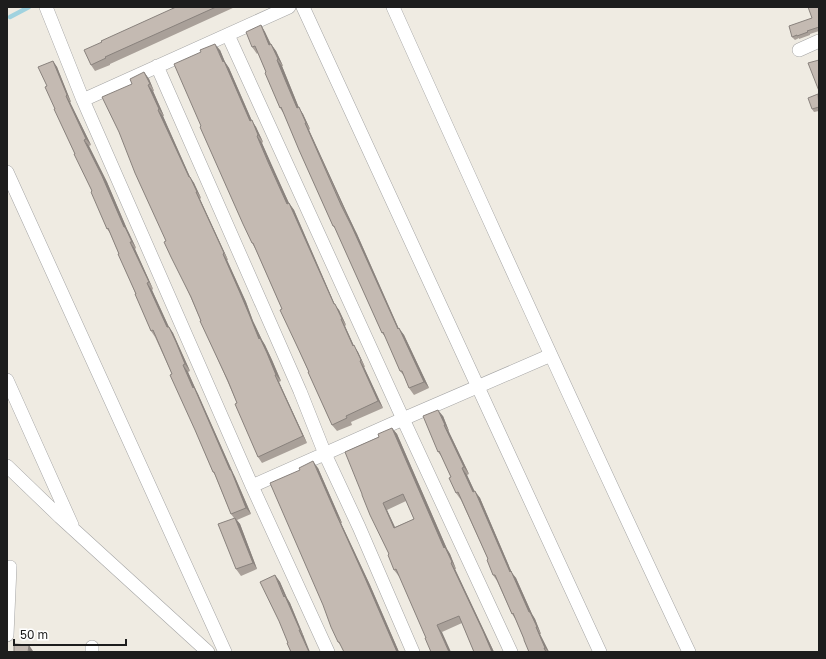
<svg xmlns="http://www.w3.org/2000/svg" width="826" height="659" font-family="'Golos Text',sans-serif">
<style>
.lines{fill:none;stroke-linecap:round;stroke-linejoin:round}
.stream{stroke:#a0d2df;stroke-width:4.5}
.minor-casing{stroke:#a4a4a4;stroke-width:14}
.minor{stroke:#fff;stroke-width:13}
.wall{fill:#a9a099;fill-rule:evenodd}
.shaded-wall{fill:#89827d}
.building{fill:#c4bab2;stroke:#89827d;fill-rule:evenodd}
</style>
<rect width="100%" height="100%" fill="#efebe2"/>
<g class="lines">
<path class="stream" d="M10 17 29 7"/>
<g class="minor-casing">
<path id="minor" d="M46 7 83 100 252 486 328 652
M303 7 600 652
M393 7C490 223 588 438 689 652
M228 35 403 419 511 652
M799 50 819 41
M157 66 300 391 325 454 359 527 413 652
M83 100 289 7
M7 172 225 652
M7 380 72 525
M7 466 60 517 208 652
M252 486 403 419 551 355
M7 635 10 567
M92 652V647"/>
</g>
<use href="#minor" class="minor"/>
</g>
<path class="wall" d="M176 7H235L110 64V65L95 71 91 65Z
M819 7V31L810 34V35L799 39V38L795 40 792 37 812 18Z
M261 25 265 32 271 44 276 51 283 66H282L291 88 299 108 303 114 310 129 309 130 346 211 355 230 357 234 399 329 404 335 429 388 414 395 409 388 404 376 400 371 387 339 382 333 336 229 333 226 284 114 280 108 266 72 258 53 257 54 252 47Z
M220 50 225 62 229 68 252 121 256 127 263 142 262 143 273 169 289 203 294 210 335 305 339 310 346 325 345 326 354 346 358 352 365 367H364L383 408 351 422 352 425 337 431 332 425 299 350 297 346 282 309 256 250 252 243 201 126Z
M53 61 57 67 71 102H70L91 145 89 146 107 182 127 229 129 233 136 248 135 249 153 289 152 290 169 327 173 333 180 349 190 371 188 372 196 390 198 394 233 473 235 477 251 514 237 520 240 524 257 569 241 576 236 569 234 518 231 514 215 475 213 472 172 374 155 337 151 331 119 254 110 233 107 229 92 191 75 154 55 109 47 86Z
M144 72 149 79 154 91H153L164 116H163L190 177 194 183 201 198 200 199 228 260H227L246 302 253 321 262 340 265 345 272 360 281 381 279 382 307 443 262 463 258 457 237 403 201 321 166 241 132 84Z
M819 95V111L814 112 812 109Z
M443 416 449 431V432L469 474 467 475 475 492 480 498 512 573 516 578 532 614 535 619 541 634H540L549 652H529L524 639 516 620 512 614 497 581 493 575 488 559 461 500 456 493 451 477 442 457 438 452Z
M392 428 397 434 447 549 450 554 456 569H455L494 652H474L462 623 442 632 394 570 389 554 362 494 379 437ZM406 501 414 519 395 527 387 510Z
M318 468 342 523H341L370 585 399 652H344L342 647 338 642 300 470Z
M275 575 280 582 287 598 290 603 304 637 288 643Z"/>
<path class="shaded-wall" d="M261 25 265 32 274 52 269 45Z
M215 44 220 50 225 62 229 68 252 121 256 127 263 142 258 135 250 121Z
M271 44 276 51 283 66 278 59Z
M277 60 282 66 299 108 303 114 310 129 306 123 297 108Z
M53 61 57 67 71 102 67 95Z
M144 72 149 79 154 91 150 84Z
M148 85 153 91 164 116 159 109Z
M66 96 70 102 91 145 86 139Z
M158 110 163 116 190 177 194 183 201 198 197 192 189 177Z
M305 123 309 130 346 211 355 230 357 234 402 336 398 329Z
M257 136 262 143 292 210 287 204Z
M84 140 89 146 107 182 127 229 129 233 136 248 132 242 124 227Z
M196 192 200 199 228 260 224 253Z
M289 203 294 210 335 305 339 310 346 325 342 319 334 304Z
M130 242 135 249 153 289 149 282Z
M223 254 227 260 246 302 253 321 262 340 265 345 272 360 281 381 276 375 259 339Z
M147 283 152 290 172 334 167 327Z
M341 319 345 326 354 346 358 352 365 367 353 346Z
M169 327 173 333 190 371 185 364Z
M399 328 404 335 429 388 424 382Z
M360 361 364 367 383 408 378 401Z
M183 365 188 372 196 390 198 394 233 473 235 477 251 514 246 508Z
M275 375 279 382 307 443 303 436Z
M438 410 443 416 449 431 445 425Z
M444 425 449 432 469 474 464 467Z
M392 428 397 434 447 549 450 554 456 569 444 548Z
M313 461 318 468 342 523 337 516Z
M462 468 467 475 478 499 473 492Z
M475 491 480 498 512 573 516 578 532 614 535 619 541 634 537 627 529 612 510 572Z
M383 503 387 510 398 534 394 528Z
M337 516 341 523 370 585 399 652H397Z
M235 518 240 524 257 569 253 563Z
M451 563 455 569 494 652H492Z
M275 575 280 582 287 598 290 603 304 637 300 630Z
M437 625 442 632 451 652H449Z
M536 627 540 634 549 652 545 648Z
M299 630 304 637 310 652H309Z
M29 645 33 651V652H28Z"/>
<path class="building" d="M176 7H216L105 57 106 58 91 65 84 50 102 42 101 41Z
M808 7H819V27L807 31 808 32 797 36V35L792 37 789 26 812 18Z
M261 25 269 45 271 44 278 59 277 60 286 82 297 108 299 107 306 123H305L341 205 352 227 398 329 399 328 424 382 409 388 402 371H400L383 332 382 333 334 226H333L299 150 281 107 280 108 265 73 266 72 255 46 252 47 246 32Z
M215 44 223 62 224 61 250 121 252 120 258 135 257 136 268 162 287 204 289 203 334 304H335L342 319H341L353 346 354 345 361 360 360 361 378 401 346 416 347 418 332 425 308 372H309L297 346 280 310 282 309 253 243H252L243 224 200 127 201 126 174 64 201 52 200 50Z
M819 60V91L808 63Z
M53 61 67 95 66 96 86 139 84 140 102 176 124 227H125L132 242H130L149 282 147 283 167 327H169L176 342 185 364 183 365 193 388 194 387 230 470H231L246 508 231 514 214 472H213L195 430 170 375 172 374 153 330 151 331 135 294H136L118 254H119L108 228 107 229 91 192 92 191 74 154H75L54 109H55L45 87 47 86 38 67Z
M144 72 150 84 148 85 159 109 158 110 189 177H190L197 192H196L224 253 223 254 241 295 249 314 259 339 260 338 267 353 276 375H275L303 436 258 457 235 404 237 403 228 381 200 321H201L191 297 171 257 164 242 166 241 135 173 119 132 102 97 132 84 130 79Z
M818 94 819 107 812 109 808 98Z
M438 410 445 425H444L464 467 462 468 473 492 475 491 510 572 511 571 529 612H530L537 627H536L545 648H544L546 652H529L524 640V639L513 613 512 614 495 575H493L487 560 488 559 458 492 456 493 449 478 451 477 439 451 438 452 423 416Z
M392 428 444 548 445 547 452 562 451 563 483 631 492 652H474L459 616 437 625 449 652H431L425 638H426L396 569 394 570 388 555 389 554 370 515 362 495V494L345 452 379 437 378 434ZM403 494 414 519 394 528 383 503Z
M313 461 337 516 365 578 397 652H344L339 642H338L331 627 323 605 270 483 300 470 299 468Z
M235 518 253 563 236 569 218 524Z
M275 575 284 597 285 596 300 630H299L309 652H291L287 643H288L279 621 260 582Z
M14 644 29 645 28 652H14Z"/>
<rect width="826" height="659" fill="none" stroke="#1d1d1d" stroke-width="16"/>
<path d="M14 639v6h112v-6" fill="none" stroke="#1d1d1d" stroke-width="2"/>
<text x="20" y="639" font-size="12" fill="#1d1d1d" stroke="#ffffff" stroke-width="3" paint-order="stroke">50 m</text>
</svg>
